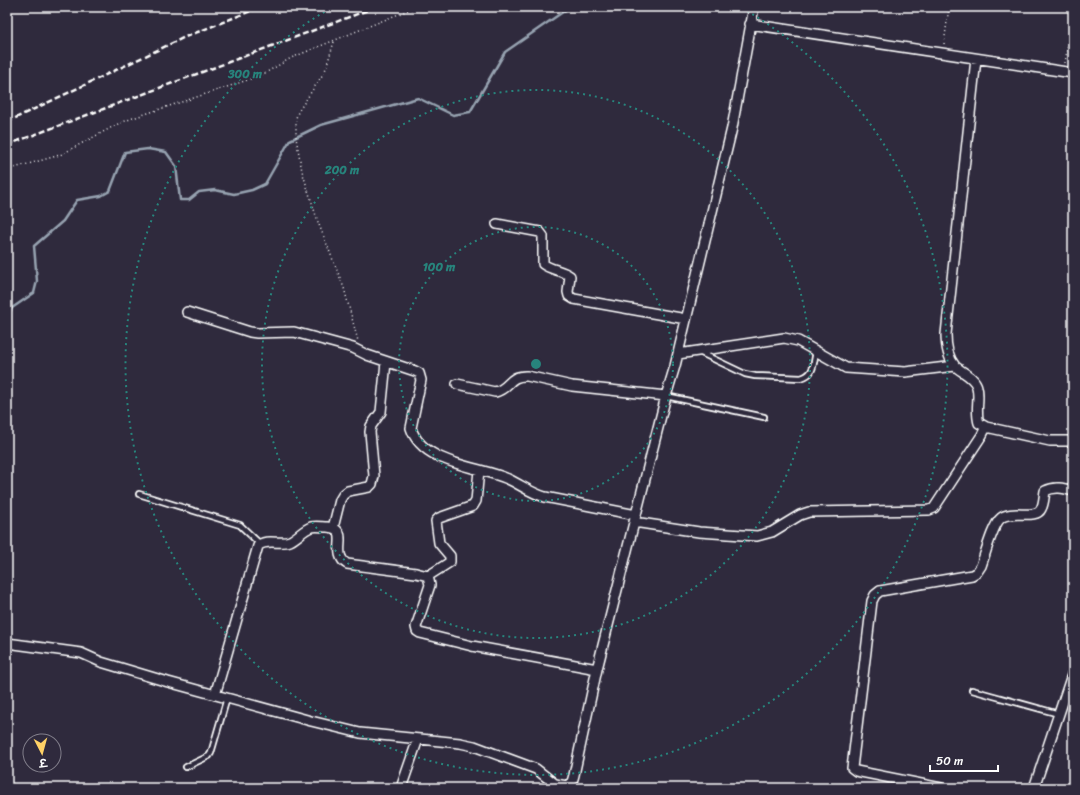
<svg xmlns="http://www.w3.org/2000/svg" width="1080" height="795" font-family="Sriracha,'Playpen Sans Deva',sans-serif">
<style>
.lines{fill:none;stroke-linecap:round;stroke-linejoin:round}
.stream{stroke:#97a3b1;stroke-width:2.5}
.service-casing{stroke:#fff;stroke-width:8}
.minor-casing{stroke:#fff;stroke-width:12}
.path{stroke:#fff;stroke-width:1.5;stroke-dasharray:1 3;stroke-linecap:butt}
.service{stroke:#2f2a3d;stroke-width:4.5}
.minor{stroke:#2f2a3d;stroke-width:9}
.rail{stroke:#fff;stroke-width:2.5;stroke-dasharray:6 3;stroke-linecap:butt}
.ring{fill:none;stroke:#27847c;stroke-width:2;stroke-dasharray:2 4}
.centre{fill:#27847c;stroke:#2f2a3d;stroke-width:2}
.ring-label{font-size:12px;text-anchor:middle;font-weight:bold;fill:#27847c;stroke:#2f2a3d;stroke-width:3.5;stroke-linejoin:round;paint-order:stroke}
</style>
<rect width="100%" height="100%" fill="#2f2a3d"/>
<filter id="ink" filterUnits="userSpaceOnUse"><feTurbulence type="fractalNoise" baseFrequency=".025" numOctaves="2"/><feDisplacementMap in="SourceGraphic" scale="8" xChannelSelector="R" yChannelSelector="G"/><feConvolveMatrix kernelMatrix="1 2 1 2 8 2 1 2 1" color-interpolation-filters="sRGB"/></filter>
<g filter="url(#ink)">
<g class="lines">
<path class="stream" d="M585 7 599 10 600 7
M7 318 12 308 34 293 37 281 34 246 63 221 77 200 101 196 110 191 125 152 148 149 166 152 176 166 180 200H189L199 192 215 190 234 194 252 190 265 184 290 140 321 125 418 98 453 115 470 112 505 52 570 7"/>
<g class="service-casing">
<path id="service" d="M699 352 745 374 755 376 801 378C815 374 813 364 816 352
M666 396 764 417
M139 494 240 525 260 544
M972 690 1059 714
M186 767 209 756 211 753 227 698"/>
</g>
<g class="minor-casing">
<path id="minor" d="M750 24 1073 73
M976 59 946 334C946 344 948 358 955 366 961 372 975 377 977 387 980 397 975 411 979 423L986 427 1050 441H1073
M497 224 540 232 543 236V264C551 270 562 270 570 276L568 292 569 296 574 299 686 319
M187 312 250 332 257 333 294 332 353 348 367 355 415 371 419 373 421 380 411 428C422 464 478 466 508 479 521 485 531 493 545 497L636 515
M678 354 784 338 798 341 846 368 905 372 955 366
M457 384 495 392C510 389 508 375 527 376L572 386 666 396
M634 522 699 532 757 536 772 532 800 515 809 512 929 510 934 508 982 435 986 427
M333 528 340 500 343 495 348 491 369 487 372 484 374 476 370 432 371 426 381 412 386 362
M428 576 450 562V556L439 543 436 521 439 518 473 506 476 501 479 470
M7 643 81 653 101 662 168 682 311 721 360 733 460 743 474 746 536 769 555 784
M215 695 258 546C266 538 280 545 290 541 298 537 303 530 311 527 316 526 322 527 327 527 353 529 329 553 347 564L416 573 428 576 430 585 416 627 417 631 420 633 472 646 597 669
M401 788 418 739
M549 788 555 784 567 786 572 782 574 775 597 669 666 396 675 366 732 128 754 7
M941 788 856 771 852 768 872 601 875 595 880 591 972 575 977 572 981 566C985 555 993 524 1001 518 1011 509 1036 520 1041 509 1044 504 1044 496 1045 491 1055 486 1063 488 1073 491
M1034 788 1073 672"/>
</g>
<path class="path" d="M334 42 325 71 298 112 296 118V138L302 171 318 222 344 288 358 341
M944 44 949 7
M1065 63 1073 12
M7 170 60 155 118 124 130 119 260 76 291 58 416 7"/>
<use href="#service" class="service"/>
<use href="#minor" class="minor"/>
<path class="rail" d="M7 122 185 37 261 7
M7 145 376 7"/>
</g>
</g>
<g class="ring">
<circle cx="536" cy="364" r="137"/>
<circle cx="536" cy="364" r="274"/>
<path d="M742 8A411 411 0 1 1 331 8"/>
</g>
<circle cx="536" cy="364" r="6" class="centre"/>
<g class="ring-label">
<text x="245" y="78">300 m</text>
<text x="342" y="174">200 m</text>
<text x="439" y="271">100 m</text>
</g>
<rect width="1080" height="795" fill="none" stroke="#2f2a3d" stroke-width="24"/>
<rect x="12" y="12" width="1056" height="771" fill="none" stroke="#fff" stroke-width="1.5" filter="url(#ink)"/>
<g transform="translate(42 753) rotate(174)"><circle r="19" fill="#2f2a3d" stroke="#827f8b"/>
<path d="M0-3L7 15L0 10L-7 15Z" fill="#ffd166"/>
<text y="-6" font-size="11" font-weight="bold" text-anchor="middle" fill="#ffffff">उ</text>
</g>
<path d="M930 765v6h68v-6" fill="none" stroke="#ffffff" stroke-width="2"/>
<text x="936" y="765" font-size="12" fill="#ffffff" stroke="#2f2a3d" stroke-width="3" paint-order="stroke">50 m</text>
</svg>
